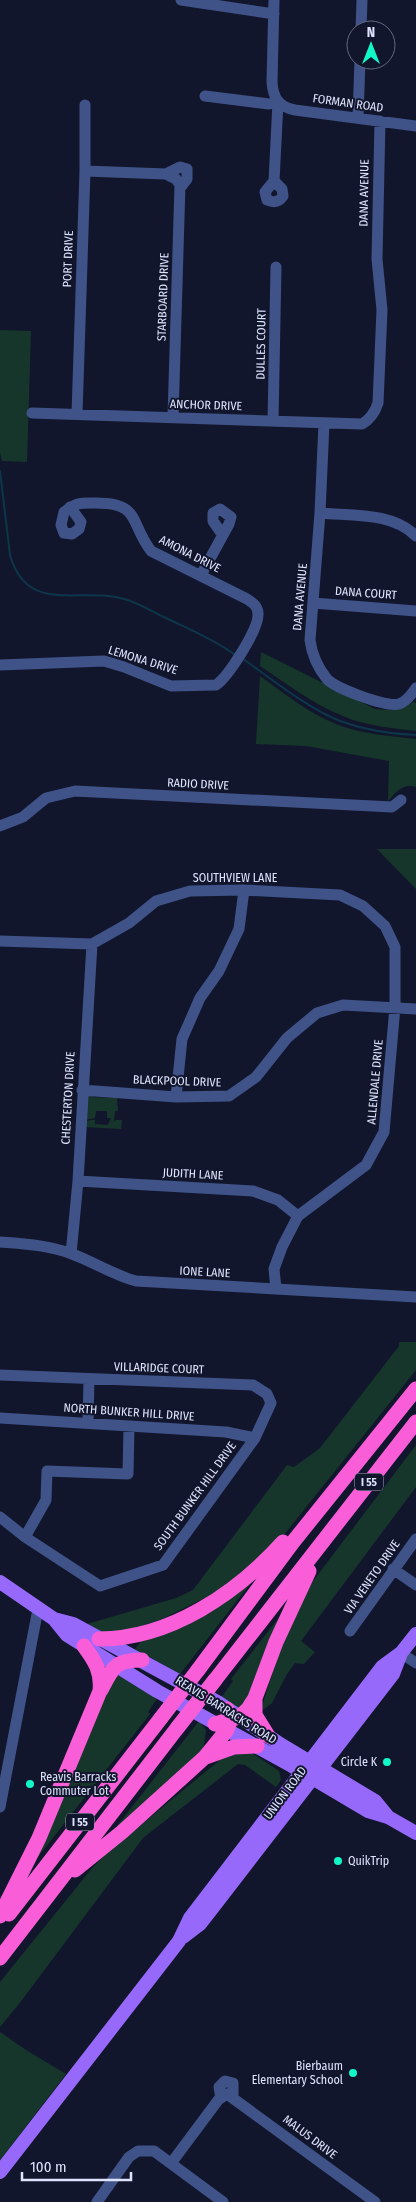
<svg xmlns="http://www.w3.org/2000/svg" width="416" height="2202" font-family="'Fira Sans Condensed',sans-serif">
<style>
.green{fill:#16362b}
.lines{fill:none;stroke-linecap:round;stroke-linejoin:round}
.stream{stroke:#0d364a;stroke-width:2}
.minor{stroke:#3f5389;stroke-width:11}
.major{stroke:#9769fa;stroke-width:14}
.highway{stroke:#f95ed8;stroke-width:15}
.highway-bridge{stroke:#f95ed8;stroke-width:15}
.poi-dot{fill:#11f7c7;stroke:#12162c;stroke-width:2}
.labels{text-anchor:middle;stroke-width:4;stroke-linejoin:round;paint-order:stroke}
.shield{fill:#12162c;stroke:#a1a6bf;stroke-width:1}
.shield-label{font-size:11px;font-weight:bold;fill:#dee4fe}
.street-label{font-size:12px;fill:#dee4fe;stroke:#12162c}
.poi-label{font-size:12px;fill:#dee4fe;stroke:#12162c;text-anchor:end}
</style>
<rect width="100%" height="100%" fill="#12162c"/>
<path class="green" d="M0 330 31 331 27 462 2 461 0 452Z
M261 652 375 709C390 710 401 711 413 702L416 703V731C392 728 366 726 343 716 313 704 287 684 260 666Z
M260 676C284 693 308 713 336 724 361 734 389 736 416 739V787C403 783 396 792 388 801L389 761 306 746 256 744Z
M377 849H416V889Z
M88 1097 117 1098 118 1111H115L114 1121 108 1124 111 1118H107V1111H96L95 1118 85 1120Z
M92 1120H95V1124L107 1125 116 1120H122L121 1129 84 1127 86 1121Z
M399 1342H416V1370L283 1536 253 1565 211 1595 162 1619 119 1633 103 1632 87 1624 176 1598 193 1590 287 1465 294 1467 320 1448 399 1346Z
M416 1445V1487L301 1641 315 1652 304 1664 295 1663 287 1674 272 1703 260 1712 286 1631 304 1593Z
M254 1579 180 1674 135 1649 141 1641 195 1619Z
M281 1615 248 1702 237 1709 221 1698 233 1681 231 1679Z
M115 1673 158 1697 148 1712 150 1714 34 1862Z
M199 1721 206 1730 203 1751 114 1830Z
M252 1753 279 1771 281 1780 276 1787 245 1765 238 1764 143 1838 22 2000 0 2027V1982L93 1867 108 1852 226 1755Z
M0 2032 26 2050 66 2074 0 2160Z"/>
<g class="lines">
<path class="stream" d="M0 471 10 555C27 616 81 586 124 599 139 603 153 612 166 618 189 629 213 639 234 654
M243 659C272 679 307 708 340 721 365 730 390 734 416 735"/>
<path class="minor" d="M181 0 274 14
M274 0 272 82C273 98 279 107 295 110L416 126
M361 30 362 0
M205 96 269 104 278 102
M358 118 360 60
M85 171 166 174 176 179 180 185 173 417
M166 174 180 167 187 169V179L180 188
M274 181 282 189 283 196C279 202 274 203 267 200L265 192 274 181 278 102
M32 413 362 424C371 419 375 412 378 403L382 310 377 259 380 121
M77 414 85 171V105
M273 421 276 267
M324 423 320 513 310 640C312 655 318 668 327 679 335 688 387 708 399 704 406 702 412 694 416 688
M320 513C352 516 392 512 416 536
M201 575 229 524 231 517 220 509 213 513V521L222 534
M313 603 416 611
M0 665 104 661 124 667 171 686 216 685C228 677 259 629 258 614 258 606 253 603 247 599L151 551C129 522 141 503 96 503 80 503 77 502 64 512L61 525 64 533 72 534 79 529 81 522 70 507
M0 826 23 817 46 798 75 791 392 807 401 800
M0 941 92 944 129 923 156 901 190 891 244 890 340 895 363 906 385 926 395 947V1007L384 1132 366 1165 298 1216 282 1247 274 1269 276 1289
M82 1090 176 1097 229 1096 256 1077 287 1038 317 1013 343 1005 416 1009
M176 1097 182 1039 200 998 219 971 239 929 244 890
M78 1181 253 1191 278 1200 298 1216
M0 1242C25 1244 48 1245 72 1254 94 1262 113 1275 136 1281L416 1297
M71 1254 78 1181 92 944
M0 1375 253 1385 267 1394 271 1403 255 1438 163 1565 100 1586 25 1537 0 1517
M0 1418 226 1432 255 1438
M88 1423 89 1379
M25 1537 46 1500 47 1471 128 1474 129 1426
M393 1569 416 1585
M350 1631 416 1539
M401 1653 416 1663
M0 1807 38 1609
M221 2098 219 2087 225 2081 233 2083V2097
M172 2162 219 2099 227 2094 375 2202
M97 2202 129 2157 138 2151H154L223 2202"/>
<path class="major" d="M0 1582 54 1619 73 1624 219 1703 280 1744 375 1801 388 1817
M54 1619 67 1635 157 1691 292 1766 368 1811 388 1817 416 1833
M183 1937 200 1924 214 1906 393 1674 401 1653 416 1634
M0 2172 179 1941 190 1918 382 1667 401 1653"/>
<path class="highway" d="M99 1639C170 1639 237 1593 283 1542
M198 1670 293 1542 416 1389
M215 1680 416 1422
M101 1690C113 1667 115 1660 142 1660
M255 1698V1715L268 1736
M215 1724 239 1717 248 1709 255 1698 276 1642 309 1571
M206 1757 234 1747 257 1746
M75 1870 122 1832 205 1757 227 1730 230 1721 227 1709
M9 1914 161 1718
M0 1916 39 1838 100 1691C102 1672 95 1661 84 1646
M0 1958 178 1727"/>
<path class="highway-bridge" d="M161 1718 198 1670
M178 1727 215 1680"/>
</g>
<g class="poi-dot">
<circle cx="387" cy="1762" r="5"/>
<circle cx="30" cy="1784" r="5"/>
<circle cx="338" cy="1861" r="5"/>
<circle cx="353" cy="2073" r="5"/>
</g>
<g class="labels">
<g class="shield">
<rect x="355" y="1473.5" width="28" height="17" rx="4"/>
<rect x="66" y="1813.5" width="28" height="17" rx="4"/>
</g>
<g class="shield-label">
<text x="369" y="1486">I 55</text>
<text x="80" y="1826">I 55</text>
</g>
<g class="street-label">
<text transform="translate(348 103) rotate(8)" y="4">FORMAN ROAD</text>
<text transform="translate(364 193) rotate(-89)" y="4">DANA AVENUE</text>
<text transform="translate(68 259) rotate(-88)" y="4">PORT DRIVE</text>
<text transform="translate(163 297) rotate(-88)" y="4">STARBOARD DRIVE</text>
<text transform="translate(261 344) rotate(-89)" y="4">DULLES COURT</text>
<text transform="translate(206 405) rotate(2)" y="4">ANCHOR DRIVE</text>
<text transform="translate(190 554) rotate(27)" y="4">AMONA DRIVE</text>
<text transform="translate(366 593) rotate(4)" y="4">DANA COURT</text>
<text transform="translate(300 597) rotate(-85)" y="4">DANA AVENUE</text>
<text transform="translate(143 660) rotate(17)" y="4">LEMONA DRIVE</text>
<text transform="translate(198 784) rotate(3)" y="4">RADIO DRIVE</text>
<text x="235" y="882">SOUTHVIEW LANE</text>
<text transform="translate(177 1081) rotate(2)" y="4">BLACKPOOL DRIVE</text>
<text transform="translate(375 1082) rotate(-85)" y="4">ALLENDALE DRIVE</text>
<text transform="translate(68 1098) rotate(-87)" y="4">CHESTERTON DRIVE</text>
<text transform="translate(193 1174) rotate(3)" y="4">JUDITH LANE</text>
<text transform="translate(205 1272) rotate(3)" y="4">IONE LANE</text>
<text transform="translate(159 1368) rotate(2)" y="4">VILLARIDGE COURT</text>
<text transform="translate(129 1412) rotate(4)" y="4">NORTH BUNKER HILL DRIVE</text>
<text transform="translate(195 1496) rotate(-54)" y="4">SOUTH BUNKER HILL DRIVE</text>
<text transform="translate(372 1577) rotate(-55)" y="4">VIA VENETO DRIVE</text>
<text transform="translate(226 1710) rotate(32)" y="4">REAVIS BARRACKS ROAD</text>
<text transform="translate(285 1793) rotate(-53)" y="4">UNION ROAD</text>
<text transform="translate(310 2137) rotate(37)" y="4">MALUS DRIVE</text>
</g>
<g class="poi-label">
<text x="377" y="1766">Circle K</text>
<text x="40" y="1781" text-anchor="start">Reavis Barracks<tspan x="40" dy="14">Commuter Lot</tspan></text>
<text x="348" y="1865" text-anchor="start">QuikTrip</text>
<text x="343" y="2070">Bierbaum<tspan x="343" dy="14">Elementary School</tspan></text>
</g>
</g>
<g transform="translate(371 45)"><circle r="24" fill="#12162c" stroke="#646880"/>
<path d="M0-4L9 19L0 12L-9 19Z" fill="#11f7c7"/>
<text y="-8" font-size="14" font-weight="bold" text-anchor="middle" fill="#dee4fe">N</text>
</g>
<path d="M22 2172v8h109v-8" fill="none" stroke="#dee4fe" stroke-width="2.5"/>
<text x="30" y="2172" font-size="15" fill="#dee4fe" stroke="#12162c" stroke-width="4" paint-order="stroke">100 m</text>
</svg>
